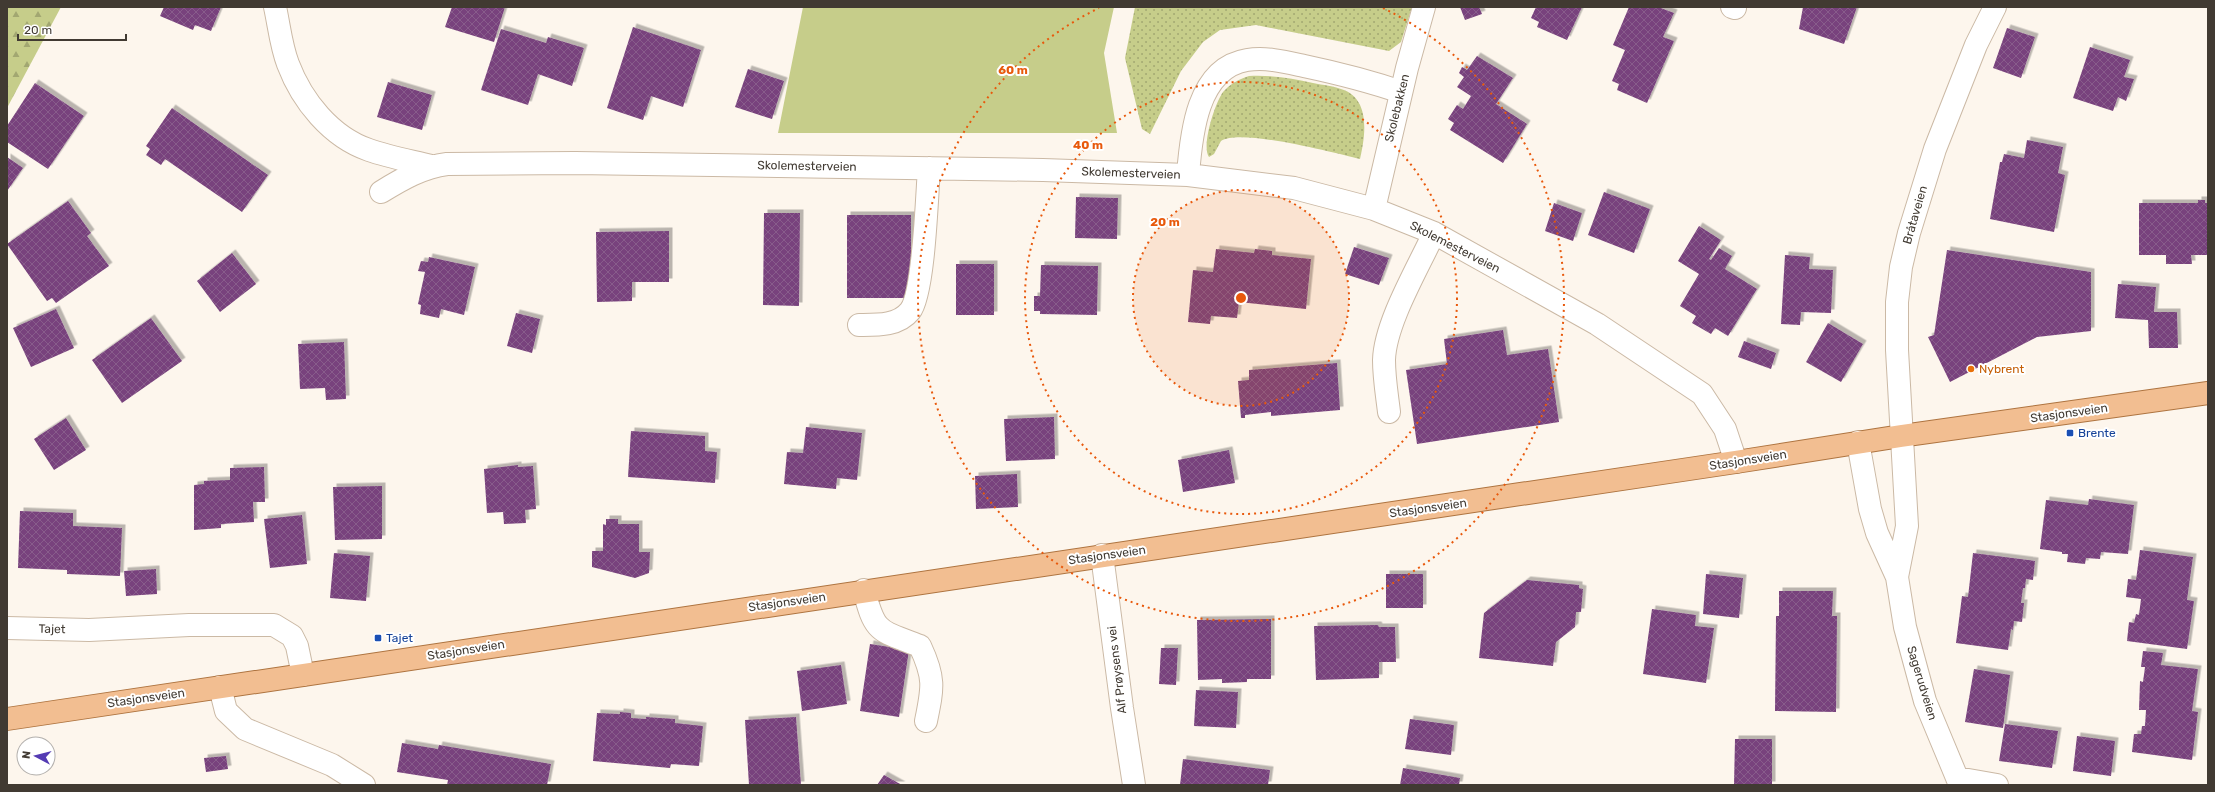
<svg xmlns="http://www.w3.org/2000/svg" width="2215" height="792" font-family="Rubik,sans-serif">
<style>
.grass{fill:url(#grass-dots)}
.forest{fill:url(#forest-firs)}
.park{fill:#c6cd8a}
.building{fill:url(#building-cross-hatch);filter:url(#shadow)}
.lines{fill:none;stroke-linecap:round;stroke-linejoin:round}
.minor-casing{stroke:#cbb9a5;stroke-width:24}
.major-casing{stroke:#ae7440;stroke-width:24}
.minor{stroke:#fff;stroke-width:22}
.major{stroke:#f2be91;stroke-width:22}
.ring{fill:none;stroke:#e8590c;stroke-width:2;stroke-dasharray:2 4}
.food-dot{fill:#e8710a;stroke:#fff;stroke-width:1.5}
.transit-dot{fill:#1a4fb4;stroke:#fff;stroke-width:1.5}
.labels{text-anchor:middle;stroke-width:4;stroke-linejoin:round;paint-order:stroke}
.street-label{font-size:12px;fill:#413a32;stroke:#fff}
.food-label{font-size:12px;fill:#c56008;stroke:#fff;text-anchor:start}
.transit-label{font-size:12px;fill:#164399;stroke:#fff;text-anchor:start}
.centre{fill:#e8590c;stroke:#fff;stroke-width:2}
.ring-label{font-size:12px;text-anchor:middle;font-weight:bold;fill:#e8590c;stroke:#fff;stroke-width:4;stroke-linejoin:round;paint-order:stroke}
</style>
<defs>
<pattern id="grass-dots" width="8" height="8" patternUnits="userSpaceOnUse"><rect width="8" height="8" fill="#c6cd8a"/><path d="M2 2h.1M6 6h.1" fill="none" stroke="#a2a771" stroke-width="1.8" stroke-linecap="round"/></pattern>
<pattern id="forest-firs" width="22" height="20" patternUnits="userSpaceOnUse"><rect width="22" height="20" fill="#c6cd8a"/><path d="M5 1l3.5 6h-7zM16 11l3.5 6h-7z" fill="#a2a771"/></pattern>
<pattern id="building-cross-hatch" width="8" height="8" patternUnits="userSpaceOnUse"><rect width="8" height="8" fill="#78427d"/><path d="M0 0l8 8M0 8l8-8" fill="none" stroke="#885c8b"/></pattern>
<filter id="shadow"><feDropShadow dx="3.5" dy="-3.5" stdDeviation="0" flood-color="#0004"/></filter>
</defs>
<rect width="100%" height="100%" fill="#fdf6ed"/>
<path class="grass" d="M1135 7H1412L1401 42 1389 51 1256 25 1220 30 1203 42 1181 71 1150 134 1142 129 1125 58Z
M1249 76C1271 75 1292 78 1313 83 1323 85 1334 86 1344 90 1371 101 1365 137 1360 159 1334 153 1241 128 1221 141L1214 154 1209 157C1201 146 1215 103 1223 92 1230 84 1239 79 1249 76Z"/>
<path class="forest" d="M7 7H61L7 108Z"/>
<path class="park" d="M803 7H1114L1104 53 1117 133H778Z"/>
<path class="building" d="M164 7H221L211 31 195 25 193 30 160 16Z
M452 7H505L494 42 445 27Z
M1460 7H1479L1482 14 1465 20Z
M1536 7H1582L1567 40 1537 27 1539 22 1531 18Z
M1629 7H1658L1674 13 1663 37 1674 41 1647 103 1617 90 1619 84 1612 81 1625 50 1613 45Z
M1803 7H1857L1844 44 1799 29Z
M633 27 701 50 683 107 651 96 643 120 607 108Z
M2007 28 2035 37 2021 78 1993 68Z
M501 29 546 43 548 37 584 48 572 86 538 74 528 105 481 90Z
M2090 47 2130 60 2124 77 2134 79 2126 101 2118 97 2113 111 2073 98Z
M1477 56 1513 78 1496 104 1527 124 1503 163 1450 130 1454 123 1448 119 1457 105 1463 109 1471 96 1457 87 1464 77 1459 73 1462 67 1467 70Z
M748 69 784 81 772 119 735 107Z
M388 82 432 95 422 130 377 117Z
M35 83 84 116 48 169 7 142V126Z
M172 108 268 175 242 212 165 159 161 165 146 155 150 149 146 146Z
M2027 140 2063 147 2058 173 2065 175 2054 232 1990 219 2000 162H2002L2004 154 2024 158Z
M7 157 23 168 7 191Z
M1604 192 1650 209 1634 253 1588 235Z
M1076 197 1118 198 1117 239 1075 238Z
M2198 200H2205V203H2208V255H2191L2192 264H2166V255H2139V203H2198Z
M68 201 91 233 87 236 109 266 56 303 52 298 47 301 7 244Z
M1554 203 1582 213 1573 241 1545 231Z
M764 213H800L799 306 763 305Z
M847 215H911V298H847Z
M1699 226 1721 240 1709 259 1711 260 1719 248 1732 256 1725 269 1757 289 1728 336 1715 328 1711 334 1692 323 1696 316 1680 306 1699 274 1678 261Z
M669 231V282H632V301L597 302 596 232Z
M1354 247 1389 258 1379 285 1345 274Z
M1216 249 1254 253 1255 249 1272 251V255L1311 259 1306 309 1239 302 1237 318 1211 316 1210 324 1188 322 1193 270 1213 272Z
M1947 250 2091 272V331L2037 337 1950 382 1928 337 1934 335Z
M232 253 256 284 220 312 197 281Z
M1785 255 1810 257 1809 269 1833 270 1831 313 1801 312 1800 325 1781 324Z
M429 257 475 267 464 315 441 309 439 318 420 314 421 305 418 304 425 272 418 271 421 261 428 262Z
M956 264H994V315H956Z
M1041 265 1098 266 1097 315 1040 314V311H1034V296H1040Z
M2118 284 2156 287 2154 312H2177L2178 348H2149L2148 320 2115 318Z
M56 309 74 348 31 367 13 328Z
M516 313 540 319 532 353 507 346Z
M151 318 182 361 122 403 92 360Z
M1828 323 1863 344 1841 382 1806 362Z
M1503 330 1507 355 1548 349 1559 422 1417 444 1406 370 1447 364 1444 339Z
M1744 341 1776 353 1771 369 1738 357Z
M344 342 346 399 326 400 325 388 300 389 298 344Z
M1337 363 1340 410 1271 416V412L1245 415V418H1241L1238 381 1249 380V370Z
M1054 417 1055 459 1006 461 1004 419Z
M66 418 86 450 54 470 34 439Z
M806 427 862 433 857 480 837 478 836 489 784 484 787 452 803 453Z
M631 431 705 436V451L717 452 715 483 628 477Z
M1229 450 1235 483 1183 492 1178 460Z
M518 465V467L533 466 536 509 525 510 526 523 504 524 503 512 487 513 484 469Z
M264 467 265 502H253L254 522 221 524V528L194 530V485L204 484V481L230 480V468Z
M1017 474 1018 507 976 509 975 476Z
M382 486V539L335 540 333 487Z
M2089 499 2134 505 2128 554 2101 552 2100 559 2086 558 2085 564 2067 562 2068 554H2062V552L2040 549 2046 500 2088 505Z
M20 511 73 513V526L122 528 120 576 67 574V570L18 568Z
M302 515 307 564 270 568 264 519Z
M606 519H618V524H639V552H650L649 573 635 578 592 567V551H603V524L606 525Z
M2140 550 2193 557 2187 600 2194 601 2187 649 2127 641 2129 622 2134 623 2136 614 2139 615 2141 599 2126 597 2128 579 2136 580Z
M334 553 370 556 366 601 330 598Z
M1973 553 2035 561 2033 580 2026 579 2025 588H2023L2021 603H2024L2022 622 2014 621 2013 630 2011 629 2008 650 1956 643 1962 596 1968 597Z
M156 569 157 594 126 596 124 571Z
M1386 574H1423V608H1386Z
M1706 574 1743 578 1739 618 1703 614Z
M1527 580 1579 585V588L1583 589 1581 612H1576L1575 627 1556 642 1553 666 1479 658 1484 613Z
M1779 591H1833L1832 616H1837L1836 712 1775 711 1776 616H1779Z
M1652 609 1696 615 1695 626 1714 628 1706 683 1643 674Z
M1271 619V679H1247V682L1222 683V679L1198 680 1197 620Z
M1378 625 1379 627H1395L1396 662H1379V678L1316 680 1314 626Z
M870 644 909 650 899 717 860 711Z
M1161 648H1178L1176 685 1159 684Z
M2143 651 2163 653 2161 665 2198 669 2192 711 2198 712 2192 760 2132 752 2134 734H2141L2142 726H2145L2146 710H2139L2140 681 2143 682 2145 667H2141Z
M841 665 847 704 802 711 797 671Z
M1974 669 2010 675 2003 728 1965 722Z
M1196 690 1238 692 1236 728 1194 726Z
M620 712 631 713V718L646 719V717L675 719V723L703 726 699 766 671 764 670 768 593 761 597 713 620 714Z
M796 717 801 785H749L745 720Z
M1410 719 1454 725 1451 755 1405 749Z
M2005 724 2058 731 2052 768 1999 761Z
M2077 736 2115 741 2111 776 2073 771Z
M1735 739H1772V785H1734Z
M402 743 438 749 439 745 551 764 547 785H447L448 780 397 772Z
M226 756 228 769 206 772 204 758Z
M1183 759 1270 770 1268 785H1180Z
M1403 768 1460 778 1459 785H1400Z
M884 775 902 785H877Z"/>
<g class="lines">
<g class="minor-casing">
<path id="minor" d="M275 7C279 25 281 46 288 64 302 101 331 137 369 150 389 157 411 161 431 166
M1732 7 1735 8
M1188 175C1191 135 1197 68 1247 60 1267 57 1286 62 1304 66 1337 73 1369 81 1401 92
M381 192C402 179 423 167 447 164L575 163 1043 170 1188 175 1294 188 1374 209 1434 233 1597 324 1702 394 1725 429 1736 462
M1374 209 1407 68 1424 7
M859 325C877 325 898 326 910 311 924 294 927 194 929 168
M1389 412C1387 395 1384 378 1384 360 1385 323 1418 268 1434 233
M1858 442 1870 509 1877 533 1897 577 1905 627 1925 701 1960 785
M1102 555 1122 708 1134 785
M1897 577 1907 526 1897 350V302L1901 267 1909 233 1935 149 1976 45 1995 7
M864 590C875 635 880 630 920 646 935 678 933 687 926 721
M7 628 89 630 189 625H274L292 636 297 646 303 675
M220 687 226 711 245 729 332 765 364 785
M1957 778 1997 785"/>
</g>
<g class="major-casing">
<path id="major" d="M7 719 1736 462 1901 436 2208 393"/>
</g>
<use href="#minor" class="minor"/>
<use href="#major" class="major"/>
</g>
<circle cx="1241" cy="298" r="108" fill="#e8590c" fill-opacity=".12"/>
<g class="ring">
<circle cx="1241" cy="298" r="108"/>
<circle cx="1241" cy="298" r="216"/>
<path d="M1383 8A323 323 0 1 1 1099 8"/>
</g>
<circle class="food-dot" cx="1971" cy="369" r="4"/>
<g class="transit-dot">
<rect x="2066" y="429" width="8" height="8" rx="2"/>
<rect x="374" y="634" width="8" height="8" rx="2"/>
</g>
<g class="labels">
<g class="street-label">
<text transform="translate(1397 108) rotate(-76)" y="4">Skolebakken</text>
<text transform="translate(807 166) rotate(1)" y="4">Skolemesterveien</text>
<text transform="translate(1131 173) rotate(2)" y="4">Skolemesterveien</text>
<text transform="translate(1915 215) rotate(-74)" y="4">Bråtaveien</text>
<text transform="translate(1455 247) rotate(27)" y="4">Skolemesterveien</text>
<text transform="translate(2069 413) rotate(-8)" y="4">Stasjonsveien</text>
<text transform="translate(1748 460) rotate(-9)" y="4">Stasjonsveien</text>
<text transform="translate(1428 508) rotate(-8)" y="4">Stasjonsveien</text>
<text transform="translate(1107 555) rotate(-8)" y="4">Stasjonsveien</text>
<text transform="translate(787 602) rotate(-8)" y="4">Stasjonsveien</text>
<text transform="translate(52 629) rotate(1)" y="4">Tajet</text>
<text transform="translate(466 650) rotate(-9)" y="4">Stasjonsveien</text>
<text transform="translate(1117 670) rotate(-97)" y="4">Alf Prøysens vei</text>
<text transform="translate(1922 683) rotate(73)" y="4">Sagerudveien</text>
<text transform="translate(146 698) rotate(-8)" y="4">Stasjonsveien</text>
</g>
<g class="food-label">
<text x="1979" y="373">Nybrent</text>
</g>
<g class="transit-label">
<text x="2078" y="437">Brente</text>
<text x="386" y="642">Tajet</text>
</g>
</g>
<circle cx="1241" cy="298" r="6" class="centre"/>
<g class="ring-label">
<text x="1013" y="74">60 m</text>
<text x="1088" y="149">40 m</text>
<text x="1165" y="226">20 m</text>
</g>
<rect width="2215" height="792" fill="none" stroke="#413a32" stroke-width="16"/>
<g transform="translate(36 756) rotate(277)"><circle r="19" fill="#ffffff" stroke="#b3b0ad"/>
<path d="M0-3L7 15L0 10L-7 15Z" fill="#543bb3"/>
<text y="-6" font-size="11" font-weight="bold" text-anchor="middle" fill="#413a32">N</text>
</g>
<path d="M18 34v6h108v-6" fill="none" stroke="#413a32" stroke-width="2"/>
<text x="24" y="34" font-size="12" fill="#413a32" stroke="#ffffff" stroke-width="3" paint-order="stroke">20 m</text>
</svg>
